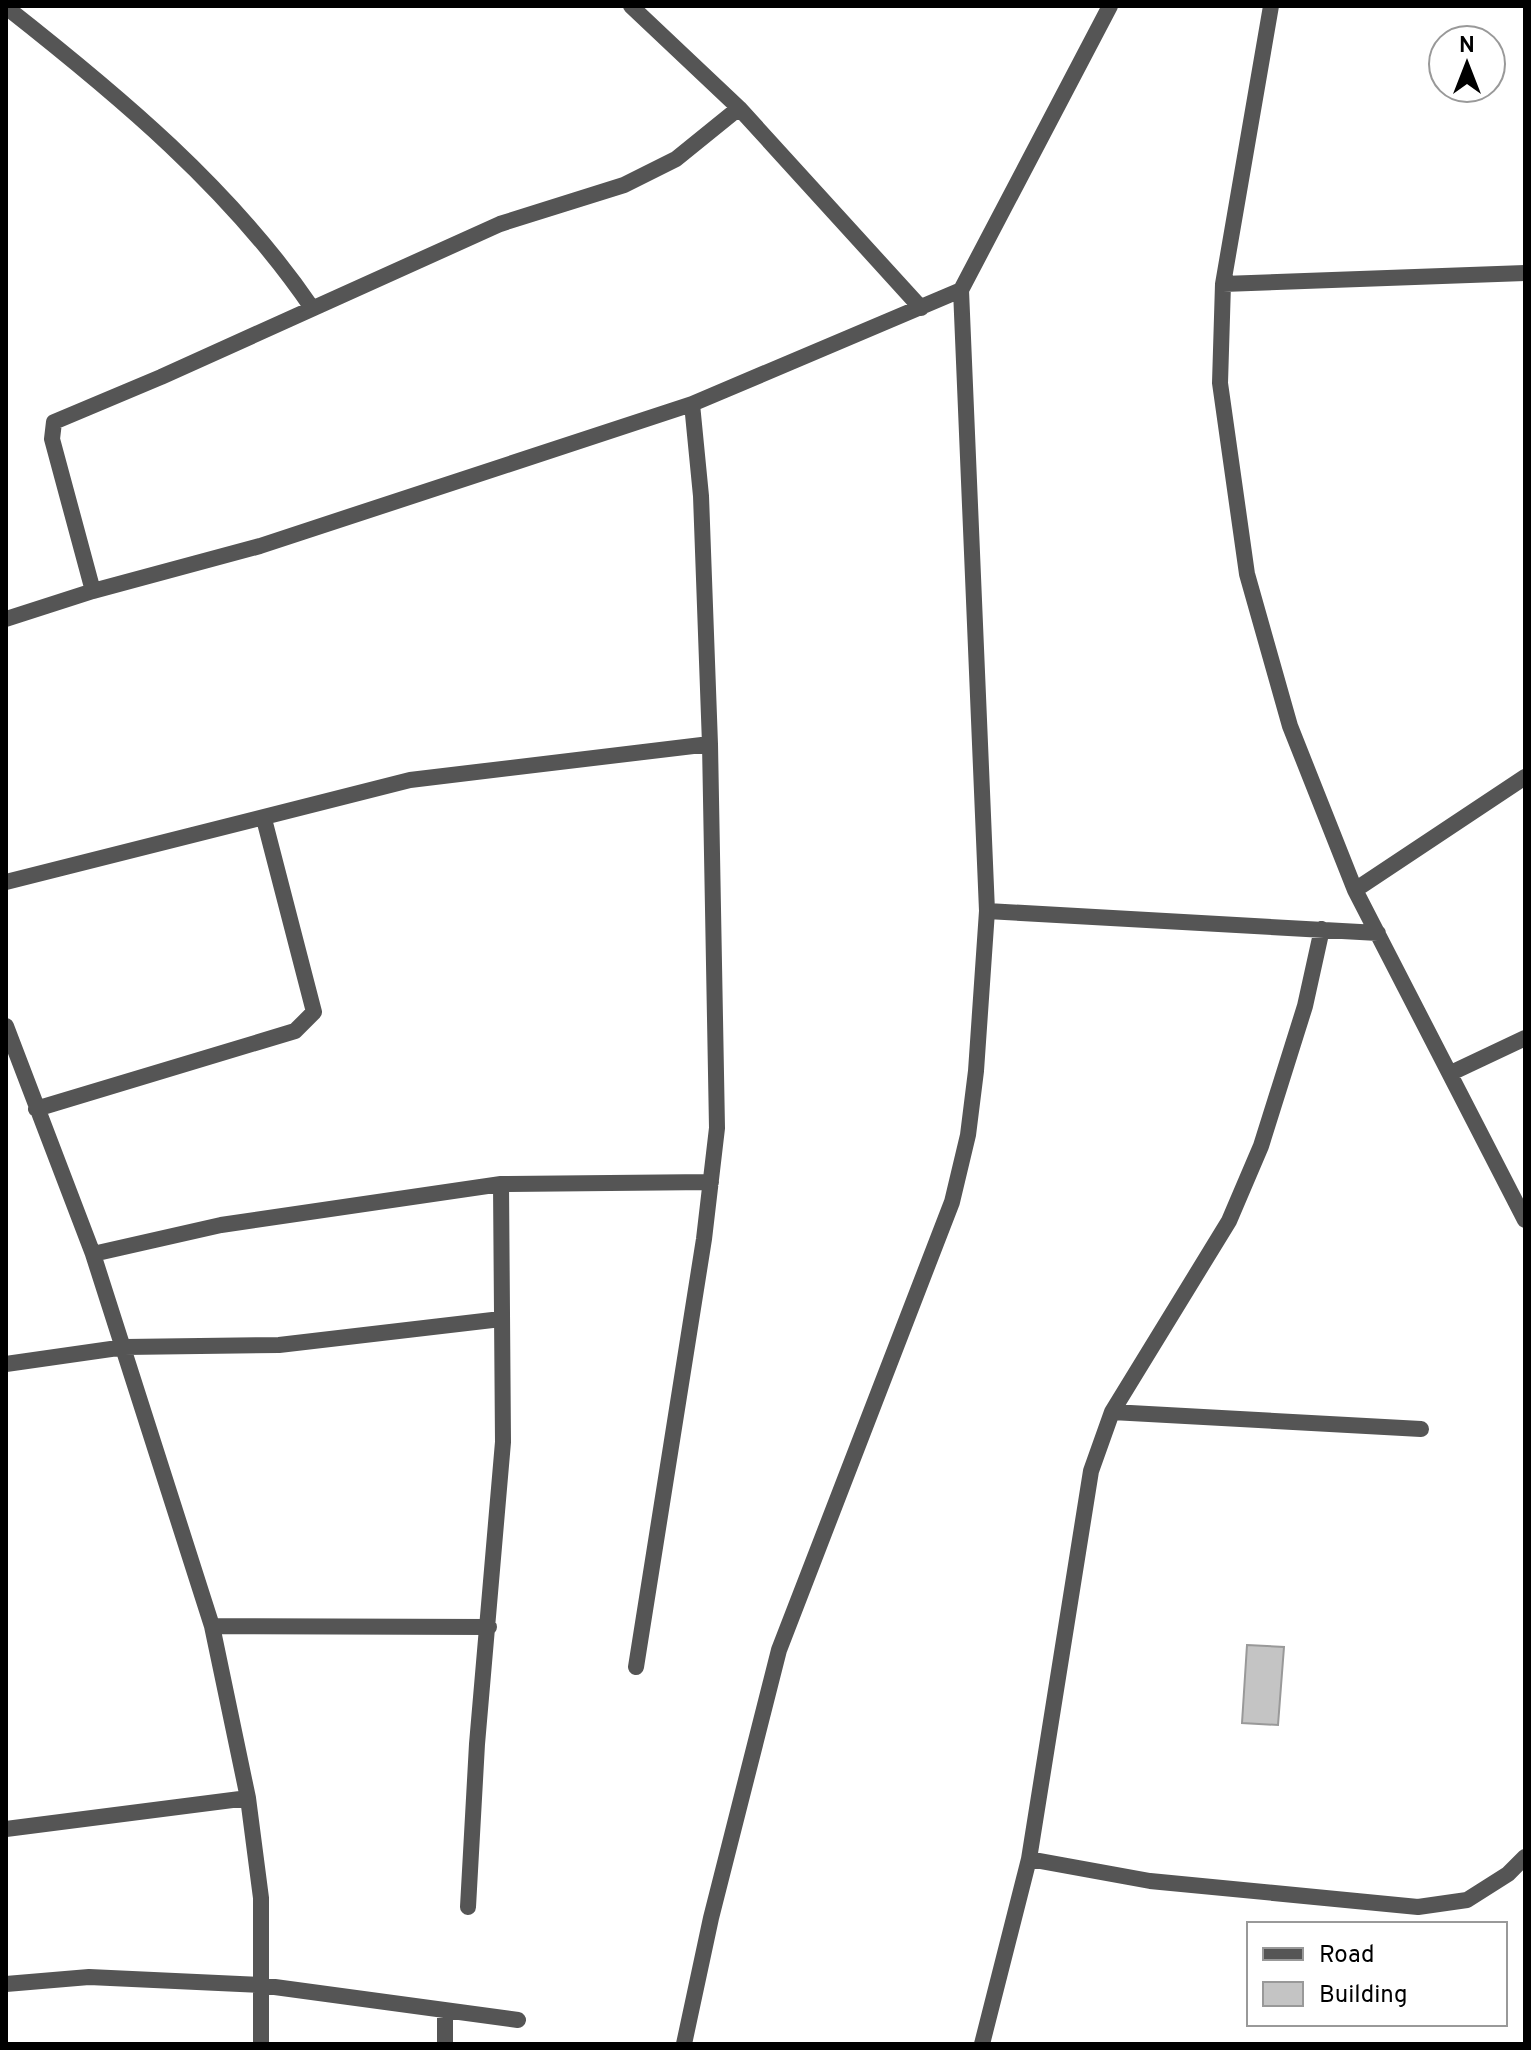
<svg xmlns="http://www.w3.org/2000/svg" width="1531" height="2050" font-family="Overpass,sans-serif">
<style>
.building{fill:#c4c4c4;stroke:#999;stroke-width:2}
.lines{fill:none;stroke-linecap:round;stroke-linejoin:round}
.minor{stroke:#555;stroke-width:16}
</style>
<rect width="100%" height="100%" fill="#fff"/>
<path class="building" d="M1247 1645 1284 1647 1278 1725 1242 1723Z"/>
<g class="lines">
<path class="minor" d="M631 6 739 108 921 308
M1271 6 1223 284 1220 383 1247 574 1290 726 1355 890 1525 1220
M6 7C118 95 231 189 312 308
M1223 284 1525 273
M93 591 52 439 54 422 161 377 500 224 624 185 676 159 739 108
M6 619 93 591 260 546 692 404 961 290
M6 882 410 780 710 744
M1355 890 1525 777
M987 911 1378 933
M6 1026 93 1254 212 1626 248 1798 261 1898V2044
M1451 1073 1525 1038
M36 1109 295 1031 314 1012 264 819
M93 1254 221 1225 501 1184 711 1182
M6 1364 125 1347 279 1345 501 1319
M1112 1412 1421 1429
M212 1626 489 1627
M636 1667 704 1239 717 1128 710 744 701 496 692 404
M6 1829 248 1798
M1029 1859 1150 1881 1418 1907 1467 1900 1508 1874 1525 1857
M468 1907 477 1744 503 1442 501 1184
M6 1984 89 1977 260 1985 518 2020
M445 2044V2010
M684 2044 711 1918 779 1650 952 1202 968 1135 976 1071 987 911 961 290 1110 6
M982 2044 1029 1859 1091 1471 1112 1412 1229 1221 1261 1146 1305 1006 1322 929"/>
</g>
<rect width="1531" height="2050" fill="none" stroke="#000000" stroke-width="16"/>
<rect x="1247" y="1922" width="260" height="104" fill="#ffffff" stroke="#999999" stroke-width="2"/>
<rect x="1263" y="1948" width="40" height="12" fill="#555555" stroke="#999999" stroke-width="2"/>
<text x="1319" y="1962" font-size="24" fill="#000000">Road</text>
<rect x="1263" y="1982" width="40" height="24" fill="#c4c4c4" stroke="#999999" stroke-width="2"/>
<text x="1319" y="2002" font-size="24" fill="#000000">Building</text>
<g transform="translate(1467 64)"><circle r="38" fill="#ffffff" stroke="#999999" stroke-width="2"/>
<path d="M0-6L14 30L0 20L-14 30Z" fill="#000000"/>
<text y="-12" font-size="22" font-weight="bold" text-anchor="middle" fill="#000000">N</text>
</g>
</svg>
